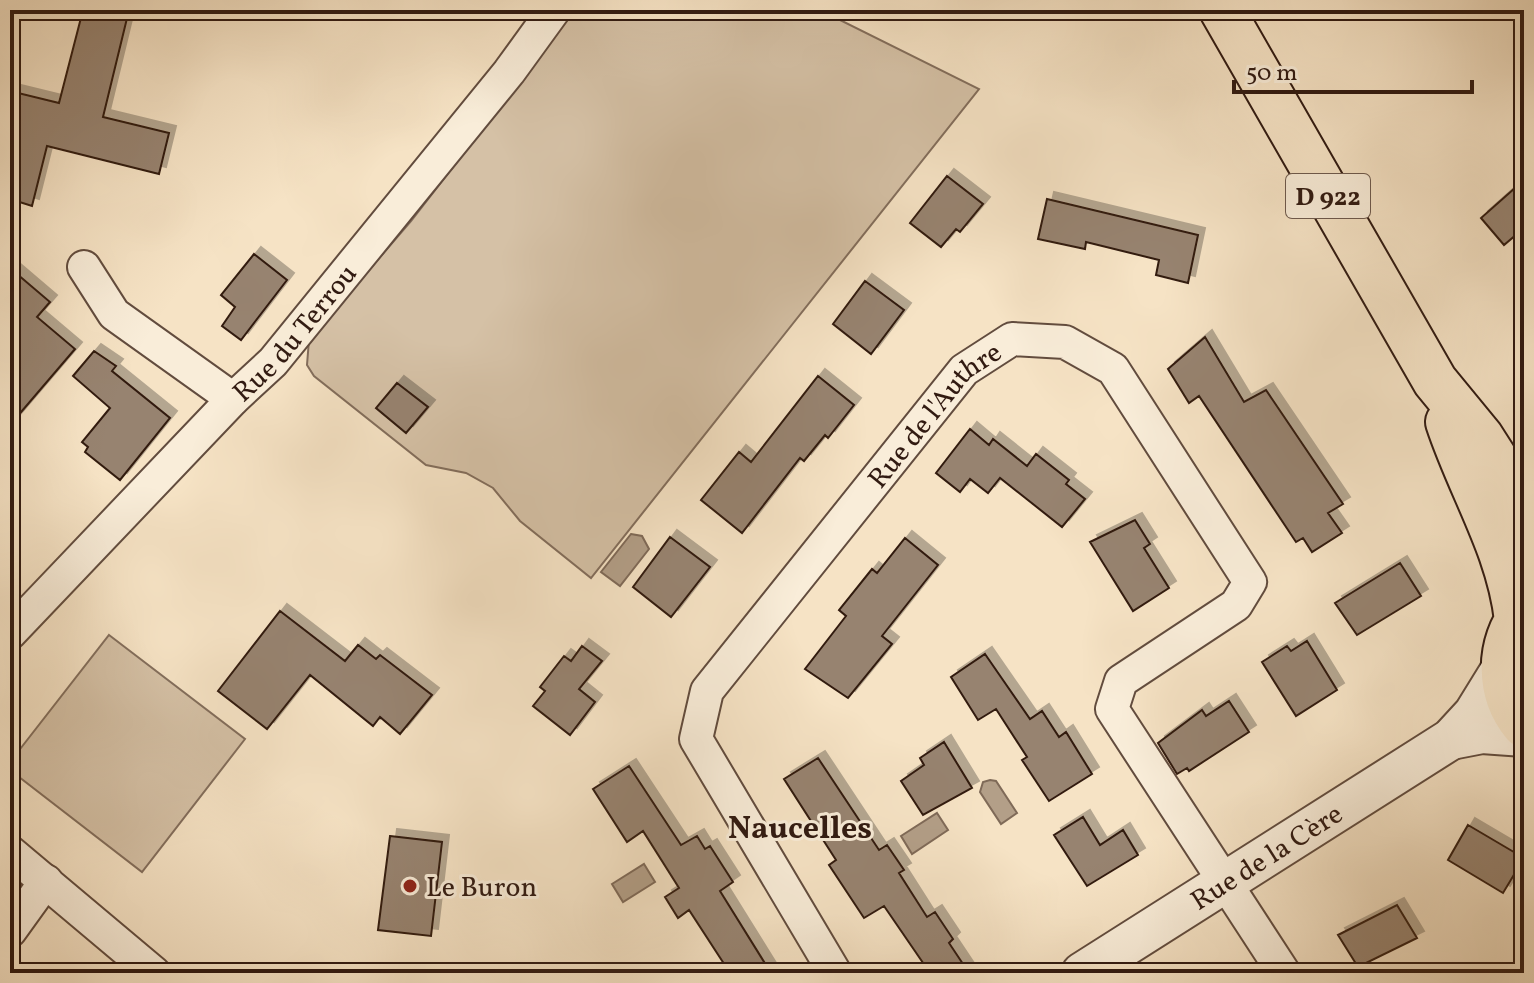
<svg xmlns="http://www.w3.org/2000/svg" width="1534" height="983" font-family="Vollkorn,serif">
<style>
.green{fill:#d5c1a6;stroke:#836e5c;stroke-width:2}
.water{fill:#b39f88;stroke:#7f6a58;stroke-width:2}
.building{fill:#97836f;stroke:#311a11;stroke-width:2;filter:url(#shadow)}
.lines{fill:none;stroke-linecap:round;stroke-linejoin:round}
.minor-casing{stroke:#624c3e;stroke-width:36}
.tertiary-casing{stroke:#624c3e;stroke-width:44}
.primary-casing{stroke:#311a11;stroke-width:48}
.minor{stroke:#f9edd9;stroke-width:32}
.tertiary{stroke:#f9edd9;stroke-width:40}
.primary{stroke:#f6e3c5;stroke-width:44}
.poi-dot{fill:#8f2418;stroke:#f9edd9;stroke-width:3}
.labels{text-anchor:middle;stroke-width:6;stroke-linejoin:round;paint-order:stroke}
.shield{fill:#f9edd9;stroke:#6d594d;stroke-width:2}
.shield-label{font-size:26px;font-weight:bold;fill:#311a11}
.street-label{font-size:28px;fill:#311a11;stroke:#f9edd9}
.poi-label{font-size:28px;fill:#311a11;stroke:#f9edd9;text-anchor:start}
.quarter-label{font-size:32px;font-weight:bold;fill:#311a11;stroke:#f9edd9}
</style>
<defs>
<filter id="shadow"><feDropShadow dx="7" dy="-7" stdDeviation="0" flood-color="#0004"/></filter>
</defs>
<rect width="100%" height="100%" fill="#f6e3c5"/>
<filter id="stains"><feTurbulence type="fractalNoise" baseFrequency=".0025" numOctaves="4"/><feColorMatrix values="0 0 0 0 .2 0 0 0 0 .09 0 0 0 0 .02 0 0 0 .5 -.17"/></filter>
<radialGradient id="worn" r=".72"><stop offset=".6" stop-color="#630" stop-opacity="0"/><stop offset="1" stop-color="#630" stop-opacity=".3"/></radialGradient>
<path class="green" d="M575 10H820L979 89 591 578 520 521 493 488 466 473 426 465 314 376 307 365 309 340 411 221Z
M109 635 245 739 142 872 10 770V762Z"/>
<path class="water" d="M631 534 642 536 649 549 620 586 601 572Z
M990 780 996 781 1017 813 1001 824 980 792 983 782Z
M937 813 948 830 912 854 901 836Z
M644 864 655 882 623 902 612 884Z"/>
<path class="building" d="M83 10H129L103 117 169 133 159 174 47 146 32 206 10 199V91L59 103Z
M947 176 983 204 960 232 956 229 941 247 910 223Z
M1524 180V228L1504 245 1481 218Z
M1047 199 1198 235 1188 283 1156 275 1159 260 1086 242 1085 249 1038 239Z
M254 254 287 280 241 340 222 326 235 307 221 295Z
M10 268 50 302 37 317 75 349 10 425Z
M865 281 904 310 871 354 833 324Z
M1205 337 1244 402 1266 390 1343 504 1328 513 1342 533 1312 552 1303 538 1296 542 1199 396 1189 403 1168 369Z
M94 351 116 366 112 371 170 418 120 480 85 452 88 447 82 442 110 408 73 376Z
M818 376 854 405 828 438 825 435 804 461 800 458 742 533 701 500 739 452 751 462Z
M397 383 428 407 406 433 376 408Z
M970 429 989 445 993 439 1027 466 1036 454 1069 480 1066 484 1085 499 1062 527 1000 478 988 493 970 479 960 492 936 473Z
M1135 520 1150 544 1144 548 1169 588 1133 611 1090 542Z
M670 537 710 567 671 617 633 587Z
M905 538 938 565 882 636 892 644 848 698 805 669 846 616 839 610 872 569 877 573Z
M1400 563 1421 596 1357 635 1335 603Z
M280 611 345 661 358 645 376 659 380 655 432 695 400 734 380 717 373 726 310 675 267 729 218 691Z
M1307 641 1337 690 1296 716 1262 662 1287 646 1291 651Z
M582 646 602 661 579 689 595 702 570 735 533 706 545 691 540 687 564 656 571 661Z
M985 654 1030 719 1042 711 1059 737 1066 732 1092 774 1049 801 1022 760 1027 757 996 709 978 720 951 677Z
M1229 701 1249 732 1189 771 1187 768 1177 774 1158 743 1202 710 1206 716Z
M944 742 972 788 923 815 901 781 924 765 920 758Z
M818 758 879 850 887 845 904 870 899 873 927 917 935 912 953 939 949 943 969 973H930L884 906 864 918 829 865 836 860 784 779Z
M629 766 681 845 697 836 705 849 710 846 733 882 720 891 771 973H730L689 910 678 918 665 897 679 888 643 831 627 842 593 789Z
M1083 817 1100 845 1123 830 1138 855 1087 886 1054 835Z
M1468 825 1524 858 1503 893 1448 860Z
M390 836 442 842 431 936 378 930Z
M1397 905 1417 938 1358 967 1338 935Z"/>
<g class="lines">
<g class="minor-casing">
<g id="minor">
<path d="M84 267 114 314 233 399"/>
<path id="s1" d="M10 633 233 399 273 362 509 72 554 10"/>
<path d="M10 852 154 973"/>
<path d="M10 931 46 881"/>
<path id="s2" d="M835 973 696 739 707 691 964 370 1012 339 1065 342 1113 369 1250 582 1236 605 1121 681 1112 709 1284 973"/>
</g>
</g>
<g class="tertiary-casing">
<g id="tertiary">
<path d="M1451 739 1482 733 1524 736"/>
<path id="s3" d="M1082 973 1451 739 1474 714 1503 667"/>
</g>
</g>
<g class="primary-casing">
<path id="primary" d="M1222 10 1435 381 1481 437 1524 504
M1448 422C1470 489 1509 548 1517 620
M1524 610C1498 644 1496 691 1524 725"/>
</g>
<use href="#minor" class="minor"/>
<use href="#tertiary" class="tertiary"/>
<use href="#primary" class="primary"/>
</g>
<circle class="poi-dot" cx="410" cy="886" r="8"/>
<g class="labels">
<rect class="shield" x="1286" y="174" width="84" height="44" rx="6"/>
<g class="shield-label">
<text x="1328" y="205">D 922</text>
</g>
<g class="street-label">
<text dy="10" stroke="none"><textPath href="#s1" startOffset="414">Rue du Terrou</textPath></text>
<text dy="10" stroke="none"><textPath href="#s2" startOffset="680">Rue de l'Authre</textPath></text>
<text dy="10" stroke="none"><textPath href="#s3" startOffset="218">Rue de la Cère</textPath></text>
</g>
<g class="poi-label">
<text x="426" y="896">Le Buron</text>
</g>
<g class="quarter-label">
<text x="800" y="838">Naucelles</text>
</g>
</g>
<rect width="1534" height="983" fill="none" stroke="#f6e3c5" stroke-width="40"/>
<rect x="12" y="12" width="1510" height="959" fill="none" stroke="#311a11" stroke-width="4"/>
<rect x="20" y="20" width="1494" height="943" fill="none" stroke="#311a11" stroke-width="2"/>
<path d="M1234 80v12h238v-12" fill="none" stroke="#311a11" stroke-width="4"/>
<text x="1246" y="80" font-size="24" fill="#311a11" stroke="#f9edd9" stroke-width="6" paint-order="stroke">50 m</text>
<rect width="100%" height="100%" filter="url(#stains)"/>
<rect width="100%" height="100%" fill="url(#worn)"/>
</svg>
